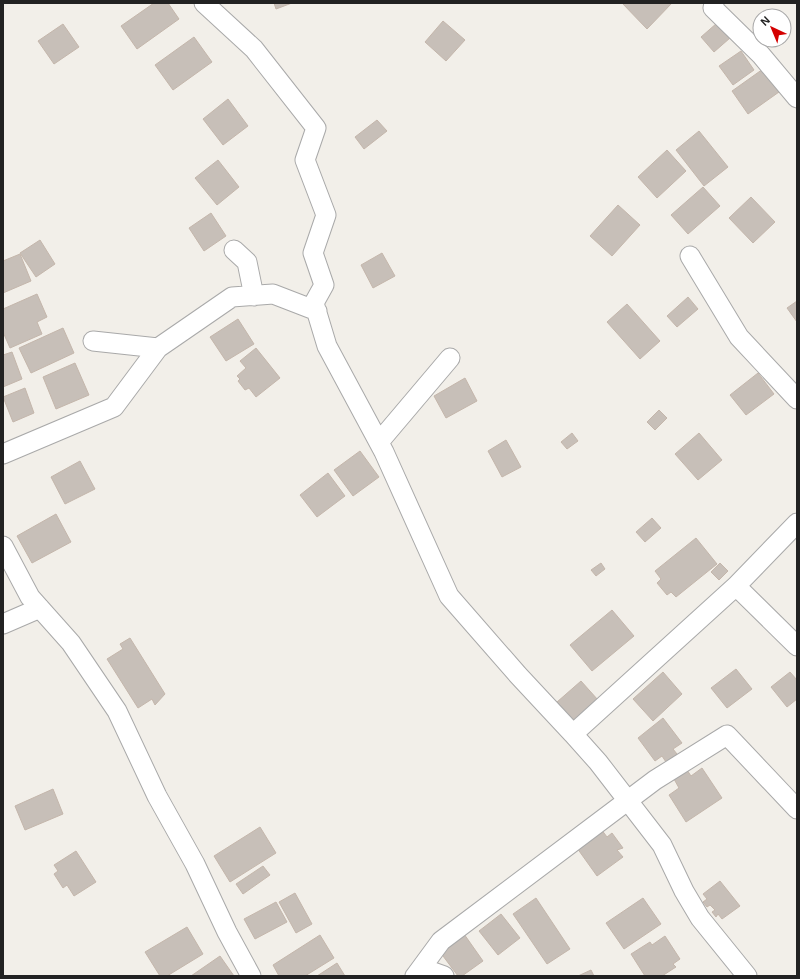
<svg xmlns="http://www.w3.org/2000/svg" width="800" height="979" font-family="Arial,sans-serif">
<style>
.building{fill:#c7bfb8;stroke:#c4b6ab}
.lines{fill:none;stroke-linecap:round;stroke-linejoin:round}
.minor-casing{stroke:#a9a9a9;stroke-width:21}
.minor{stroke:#fff;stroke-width:19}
</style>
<rect width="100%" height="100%" fill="#f2efe9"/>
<path class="building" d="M154 3H168L179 19 137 49 121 26Z
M274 3H292L276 9Z
M622 3H672L647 29Z
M443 21 465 40 446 61 425 42Z
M717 23 730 38 714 52 701 37Z
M63 24 79 47 54 64 38 41Z
M194 37 212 62 173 90 155 65Z
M741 51 754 70 733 85 719 66Z
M763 69 779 92 748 114 732 91Z
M228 99 248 126 223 145 203 119Z
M377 120 387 131 364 149 355 137Z
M699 131 728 167 704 186 676 150Z
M667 150 686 171 657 198 638 177Z
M218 160 239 187 217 205 195 178Z
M703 187 720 206 688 234 671 215Z
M751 197 775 222 753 243 729 218Z
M618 205 640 225 612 256 590 236Z
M211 213 226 236 204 251 189 228Z
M40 240 55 264 36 277 20 253Z
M382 253 395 276 373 288 361 265Z
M20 254 31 281 3 293V261Z
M37 294 47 317 37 322 42 334 10 348 3 332V309Z
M688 297 698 309 677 327 667 316Z
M797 301V322L787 308Z
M627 304 660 341 640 359 607 322Z
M238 319 254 344 226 361 210 337Z
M63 328 74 353 31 373 19 348Z
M256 348 280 378 256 397 249 388 245 390 238 381 240 379 237 376 246 368 240 361Z
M12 352 22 379 3 387V355Z
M75 363 89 395 56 409 43 377Z
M758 373 774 394 746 415 730 395Z
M465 378 477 401 446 418 434 396Z
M25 388 34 413 13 422 3 397Z
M659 410 667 418 655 430 647 422Z
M572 433 578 441 567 449 561 442Z
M699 433 722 460 698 480 675 454Z
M506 440 521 467 502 477 488 451Z
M360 451 379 477 353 496 334 470Z
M80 461 95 489 65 504 51 477Z
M328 473 345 496 317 517 300 495Z
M56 514 71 542 32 563 17 536Z
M652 518 661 528 645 542 636 532Z
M696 538 717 564 676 597 671 592 667 595 657 583 661 579 655 571Z
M601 563 605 569 596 576 591 570Z
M720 563 728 571 719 580 711 572Z
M612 610 634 636 592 671 570 645Z
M130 638 165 694 155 705 152 699 138 708 107 659 123 649 120 644Z
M736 669 752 689 727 708 711 688Z
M663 672 682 694 653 721 633 699Z
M790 672 797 680V699L787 707 771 687Z
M581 681 598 700 577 725 557 702Z
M663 718 682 743 673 749 677 754 666 762 662 756 655 761 638 738Z
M702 768 722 798 686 822 669 795 679 788 674 779 687 770 691 776Z
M53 789 63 814 25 830 15 806Z
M260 827 276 853 230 882 214 856Z
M601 829 607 837 612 833 623 848 617 850 623 857 597 876 577 848Z
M76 851 96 882 74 896 67 885 63 888 54 874 58 871 54 865Z
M263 866 270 875 243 894 236 884Z
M720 881 740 906 722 919 718 914 716 917 712 912 715 910 710 905 707 907 703 902 707 899 703 894Z
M295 893 312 924 296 933 279 902Z
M536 898 570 949 547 964 513 914Z
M643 898 661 924 624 949 606 923Z
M276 902 287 922 255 939 244 919Z
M501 914 520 938 498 955 479 931Z
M187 927 203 954 167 976H160L145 952Z
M464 934 483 961 462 976H458L440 952Z
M320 935 334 958 305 976H279L273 965Z
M665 936 680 959 673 964 676 967 662 976H645L631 954 650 942 652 945Z
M220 956 234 976H191Z
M337 963 345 976H317Z
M591 970 594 976H578Z"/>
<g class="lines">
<g class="minor-casing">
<path id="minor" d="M204 3 254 49 316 128 305 160 326 215 313 253 324 285 314 303 327 346 384 452 449 596 518 675 573 734
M714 3 713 8 761 55 797 98
M234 250 247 262 254 296
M690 256 739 337 797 399
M93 341 158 348
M379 442 450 358
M3 454 114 407 158 348 232 297 273 294 317 311
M3 546 30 597 71 643 117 711 157 796 195 864 227 932 251 976
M736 586 797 646
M3 624 40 608
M416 975 441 941 655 780 727 735 797 809
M415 976 430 971 444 976
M747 976 700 918 684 891 662 845 598 762 573 734 736 586 797 523"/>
</g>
<use href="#minor" class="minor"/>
</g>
<rect width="800" height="979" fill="none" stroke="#222222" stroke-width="8"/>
<g transform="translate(772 28) rotate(316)"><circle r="19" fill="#ffffff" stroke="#a7a7a7"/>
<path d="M0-3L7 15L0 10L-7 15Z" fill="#d40000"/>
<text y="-6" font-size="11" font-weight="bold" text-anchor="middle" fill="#222222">N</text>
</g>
</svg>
